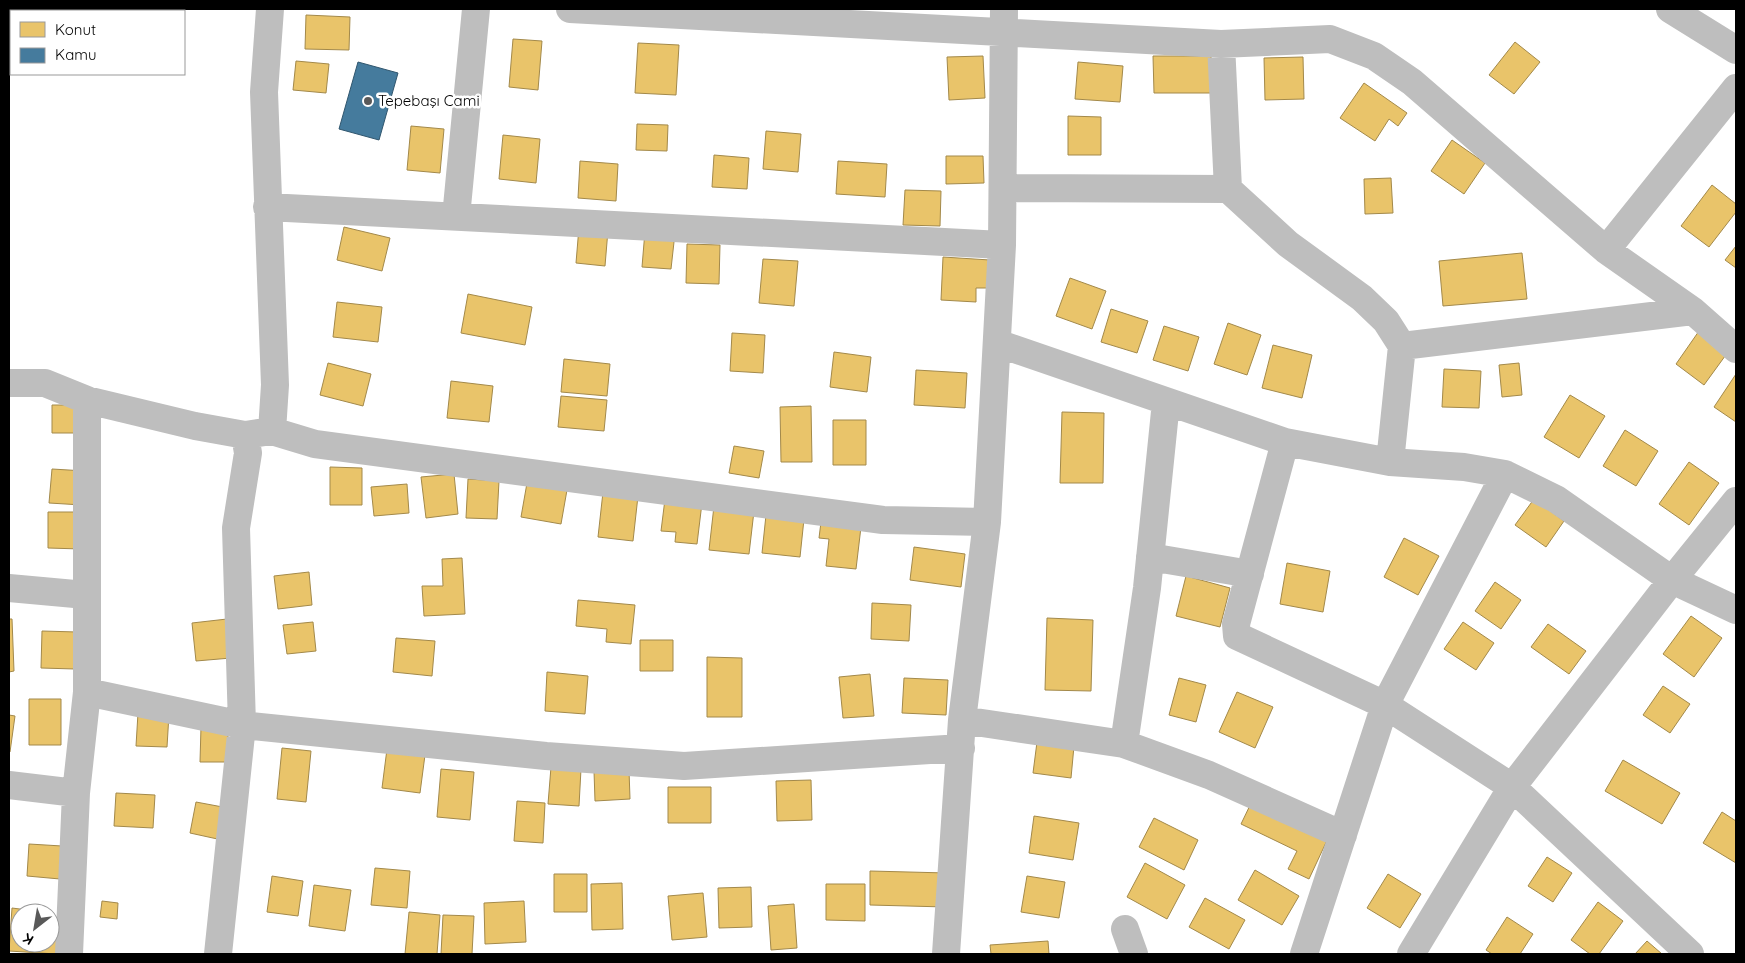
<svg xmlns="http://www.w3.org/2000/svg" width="1745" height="963" font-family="Quicksand,sans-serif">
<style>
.homes{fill:#e9c46a;stroke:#a3894a}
.public{fill:#457b9d;stroke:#30566e}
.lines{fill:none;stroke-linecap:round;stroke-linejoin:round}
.minor{stroke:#bebebe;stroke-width:28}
.poi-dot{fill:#595959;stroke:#fff;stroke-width:2}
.labels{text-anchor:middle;stroke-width:5;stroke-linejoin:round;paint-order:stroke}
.poi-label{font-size:15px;fill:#000;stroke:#fff;text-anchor:start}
</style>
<rect width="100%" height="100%" fill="#fff"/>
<path class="homes" d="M306 15 350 17 349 50 305 49Z
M513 39 542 41 538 90 509 87Z
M1515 42 1540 62 1514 94 1489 75Z
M638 43 679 45 676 95 635 93Z
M983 56 985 98 949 100 947 57Z
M1153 56H1211L1212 93H1154Z
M1303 57 1304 99 1265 100 1264 58Z
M296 61 329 64 326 93 293 90Z
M1078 62 1123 66 1120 102 1075 99Z
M1364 83 1407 113 1398 126 1389 119 1375 141 1340 118Z
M1068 116 1101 117V155H1068Z
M637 124 668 125 667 151 636 150Z
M411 126 444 129 440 173 407 170Z
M766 131 801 134 798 172 763 169Z
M503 135 540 139 536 183 499 179Z
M1452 140 1485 163 1464 194 1431 171Z
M714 155 749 158 747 189 712 187Z
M946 156H983L984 183 946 184Z
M580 161 618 164 616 201 578 198Z
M838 161 887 164 885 197 836 194Z
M1391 178 1393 213 1365 214 1364 179Z
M1712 185 1736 204V212L1709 247 1681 226Z
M905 190 941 191 940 226 903 225Z
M344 227 390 238 382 271 337 260Z
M579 227 608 230 605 266 576 263Z
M645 231 675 233 671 269 642 267Z
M687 244 720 245 719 284 686 283Z
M1736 246V268L1725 260Z
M1522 253 1527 299 1443 306 1439 261Z
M943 257 990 260 988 288H976V302L941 300Z
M763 259 798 261 794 306 759 303Z
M1070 278 1106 291 1092 329 1056 316Z
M468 294 532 307 525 345 461 333Z
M337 302 382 307 378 342 333 337Z
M1111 309 1148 321 1137 353 1101 342Z
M1228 323 1261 335 1247 375 1214 364Z
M1164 326 1199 337 1188 371 1153 360Z
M1699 331 1728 352 1704 385 1676 364Z
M732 333 765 335 763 373 730 371Z
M1273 345 1312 355 1302 398 1262 388Z
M834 352 871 357 867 392 830 387Z
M564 359 610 364 607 396 561 392Z
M328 363 371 374 363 406 320 395Z
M1519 363 1522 395 1502 397 1499 365Z
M1444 369 1481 371 1479 408 1442 407Z
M916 370 967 373 965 408 914 405Z
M1736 374V422L1714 407Z
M451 381 493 386 489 422 447 418Z
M1570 395 1605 416 1579 458 1544 437Z
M561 396 607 400 604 431 558 427Z
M52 405H83V433H52Z
M811 406 812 462H781L780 407Z
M1062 412 1104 413 1103 483H1060Z
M833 420H866V465H833Z
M1625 430 1658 451 1636 486 1603 466Z
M734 446 764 451 759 478 729 473Z
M1689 462 1719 483 1689 525 1659 504Z
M330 467 362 468V505H330Z
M52 469 85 471 82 505 49 503Z
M454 474 458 514 426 518 421 477Z
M468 479 499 481 497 519 466 518Z
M527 483 567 490 561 524 521 517Z
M407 484 409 513 374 516 371 487Z
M603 492 638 496 633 541 598 537Z
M665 499 702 503 697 544 675 542 676 532 661 531Z
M1534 499 1564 521 1546 547 1515 525Z
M714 506 754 511 749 554 709 550Z
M48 512H82L81 549 48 548Z
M766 515 804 519 800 557 762 553Z
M821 522 861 527 856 569 826 566 829 539 819 538Z
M1404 538 1439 556 1418 595 1384 577Z
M914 547 965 554 961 587 910 580Z
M462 558 465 614 424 616 422 586H443L442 559Z
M1287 563 1330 571 1323 612 1280 604Z
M309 572 312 605 278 609 274 576Z
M1186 576 1230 588 1220 627 1176 616Z
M1495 582 1521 600 1501 629 1475 611Z
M578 600 635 605 631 644 606 642 607 629 576 626Z
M872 603 911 605 909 641 871 639Z
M1691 616 1722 638 1694 677 1663 654Z
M1047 618 1093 620 1091 691 1045 690Z
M9 619H12L14 671 9 672Z
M227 619 231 658 196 661 192 623Z
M313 622 316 651 287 654 283 625Z
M1463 622 1494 643 1476 670 1444 649Z
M1548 624 1586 651 1569 674 1531 647Z
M42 631 77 632 75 669 41 668Z
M396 638 435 641 432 676 393 672Z
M640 640H673V671H640Z
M707 657 742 658V717H707Z
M547 672 588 676 585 714 545 711Z
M870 674 874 716 843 718 839 677Z
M904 678 948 680 946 715 902 713Z
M1179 678 1206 685 1196 722 1169 715Z
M1663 686 1690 704 1670 733 1643 715Z
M1237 692 1273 707 1255 748 1219 732Z
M29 699H61V745H29Z
M138 713 169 714 167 747 136 746Z
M9 715 15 716 10 752H9Z
M201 727H228V762H200Z
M1037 742 1074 746 1071 778 1033 773Z
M282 748 311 751 306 802 277 799Z
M387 749 425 755 420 793 382 788Z
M1623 760 1680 793 1662 824 1605 791Z
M551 767 581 769 579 806 548 804Z
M441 769 474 772 470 820 437 817Z
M629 770 630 799 595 801 594 771Z
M811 780 812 820 777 821 776 781Z
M668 787H711V823H668Z
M116 793 155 795 153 828 114 826Z
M1254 797 1330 834 1309 879 1288 869 1297 851 1241 824Z
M517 801 545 803 543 843 514 841Z
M196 802 228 808 222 840 190 833Z
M1722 812 1736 821V863L1703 843Z
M1034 816 1079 823 1073 860 1029 853Z
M1154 818 1198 840 1184 870 1139 847Z
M29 844 62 846 60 879 27 876Z
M1547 857 1572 873 1553 902 1528 886Z
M1145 863 1185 885 1167 919 1127 897Z
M375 868 410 871 407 908 371 905Z
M1255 870 1299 896 1282 925 1238 900Z
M870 871 947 873 946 907 870 905Z
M554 874H587V912H554Z
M1388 874 1421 894 1400 928 1367 908Z
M272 876 303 881 298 916 267 912Z
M1027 876 1065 882 1059 918 1021 912Z
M622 883 623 929 592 930 591 884Z
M826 884H865V921L826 920Z
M314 885 351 890 345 931 309 926Z
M751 887 752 927 719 928 718 888Z
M703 893 707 937 672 940 668 896Z
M1205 898 1245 920 1229 949 1189 927Z
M102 901 118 903 117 919 100 917Z
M524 901 526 942 485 944 484 903Z
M1598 902 1623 921 1599 954H1590L1571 940Z
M794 904 797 948 771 950 768 906Z
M12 908 43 912 20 913V943H50V922L60 923 56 954 9 951Z
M409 912 440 915 437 954H405Z
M443 915 474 916 472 954H441Z
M1507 917 1533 934 1520 954H1492L1486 950Z
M1048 941 1049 954H991L990 945Z
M1647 941 1662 954H1635Z"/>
<path class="public" d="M358 62 398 73 379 140 339 129Z"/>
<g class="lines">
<path class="minor" d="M270 9 264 92 275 385 272 431
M570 9 1221 44 1330 39 1374 56 1412 82 1606 250 1693 311 1736 349
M1670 9 1736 50
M1221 44 1228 189
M1004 188 1228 189 1288 244 1362 298 1386 321 1402 346 1390 462
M267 207 1002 245
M456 217 476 9
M1606 250 1736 88
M997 343 1285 442 1390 462 1464 467 1505 474 1556 499 1672 580 1736 610
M1402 346 1693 311
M9 383H45L87 400 195 426 245 435 272 431 315 444 883 520 987 522
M1285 442 1236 624 1237 636 1385 705 1512 787 1690 954
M1150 557 1250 574
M9 588 86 595
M87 692 242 725 546 756 684 766 961 748
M962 720 1124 744 1209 775 1343 835
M1124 744 1147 588 1166 402
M9 785 76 793
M1125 929 1134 954
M69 954 76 793 87 692V400
M218 954 242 725 236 528 248 453 245 435
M946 954 962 720 987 522 1002 245 1004 9
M1304 954 1385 705 1505 474
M1411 954 1512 787 1672 580 1736 501"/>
</g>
<circle class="poi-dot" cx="368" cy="101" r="5"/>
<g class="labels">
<g class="poi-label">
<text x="378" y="106">Tepebaşı Cami</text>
</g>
</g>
<rect width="1745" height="963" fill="none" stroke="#000000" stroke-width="20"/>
<rect x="10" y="10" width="175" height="65" fill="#ffffff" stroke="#999999"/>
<rect x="20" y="22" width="25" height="15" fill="#e9c46a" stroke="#999999"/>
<text x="55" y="35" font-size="15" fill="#000000">Konut</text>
<rect x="20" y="48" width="25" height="15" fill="#457b9d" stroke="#999999"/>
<text x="55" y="60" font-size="15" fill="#000000">Kamu</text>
<g transform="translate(35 928) rotate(211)"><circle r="24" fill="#ffffff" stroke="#999999"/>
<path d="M0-4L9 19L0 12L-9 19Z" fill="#595959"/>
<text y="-8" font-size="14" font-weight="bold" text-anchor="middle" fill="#000000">K</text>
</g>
</svg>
